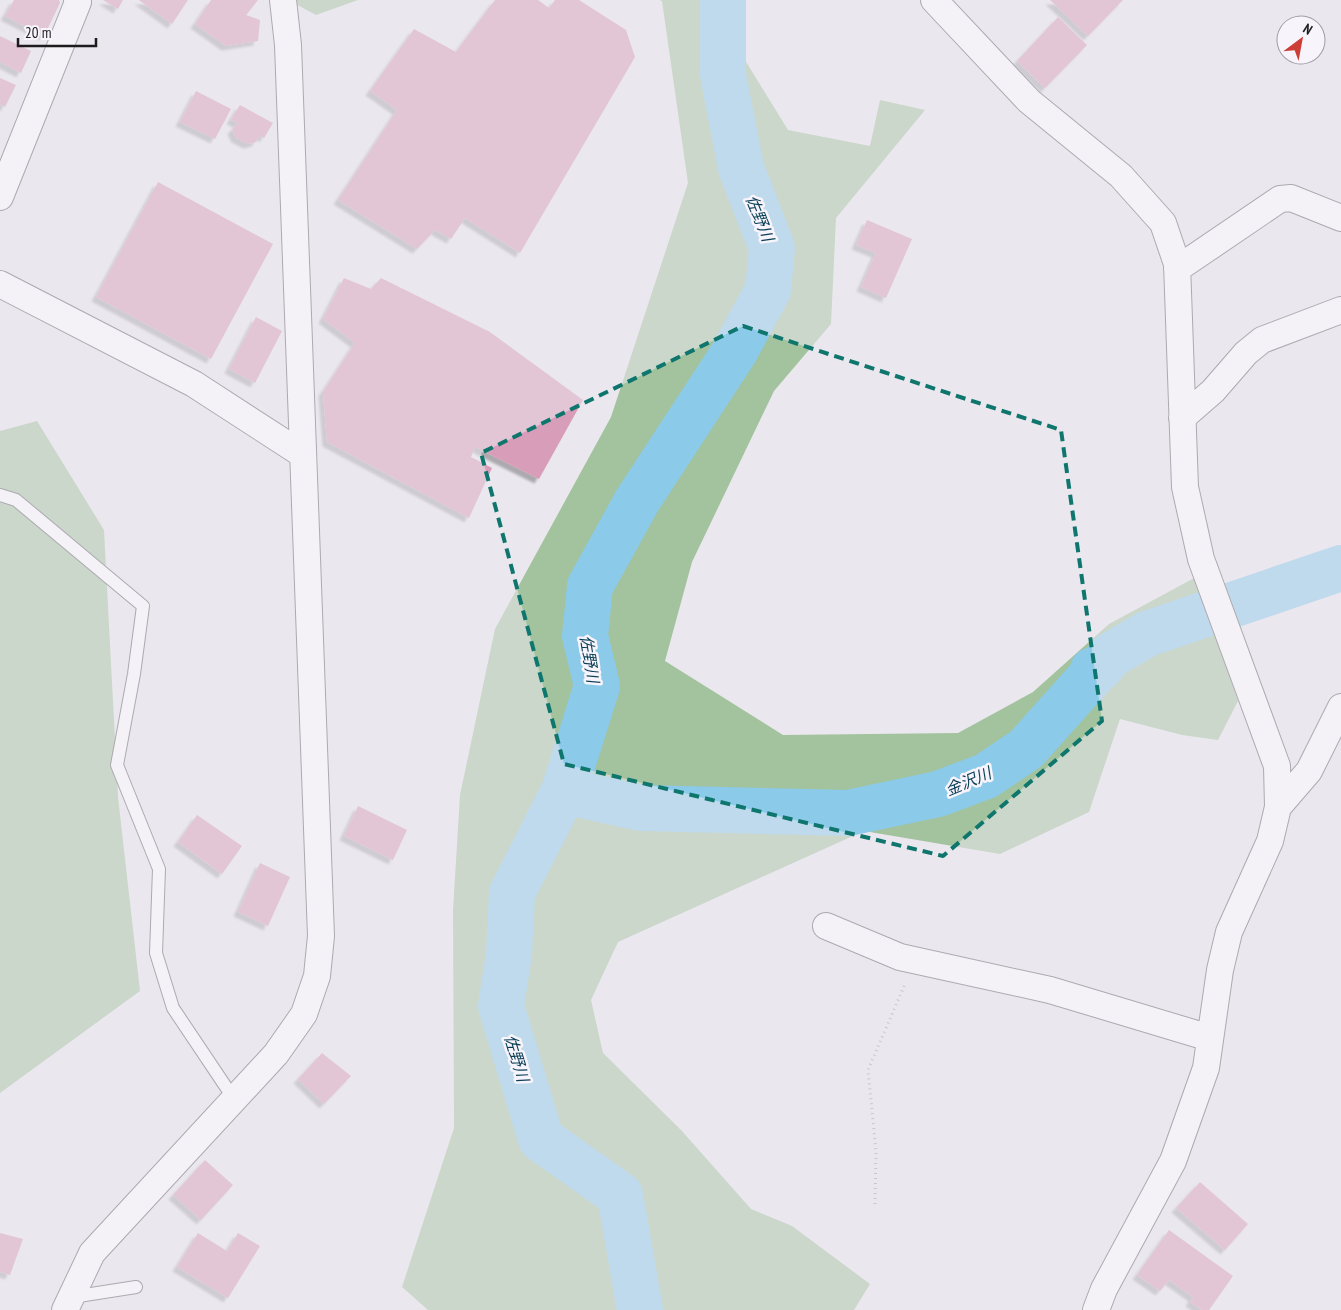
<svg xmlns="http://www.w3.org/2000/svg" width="1341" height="1310" font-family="'PT Sans Narrow','Noto Sans JP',sans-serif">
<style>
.green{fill:#a2c39e}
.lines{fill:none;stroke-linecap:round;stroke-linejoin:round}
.river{stroke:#8ccaea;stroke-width:46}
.building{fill:#d89db8;filter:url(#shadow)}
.lane-casing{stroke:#625e65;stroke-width:14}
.street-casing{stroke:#625e65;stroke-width:28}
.path{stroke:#a09da2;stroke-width:3;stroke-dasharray:1 4;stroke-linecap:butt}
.lane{stroke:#fff;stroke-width:12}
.street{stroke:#fff;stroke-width:26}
.marked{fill:none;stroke:#0f766e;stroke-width:4;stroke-dasharray:10 6;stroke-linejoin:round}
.labels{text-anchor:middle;stroke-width:5;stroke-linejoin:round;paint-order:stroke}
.water-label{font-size:16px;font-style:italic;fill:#093f55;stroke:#f8f4fc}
</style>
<defs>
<filter id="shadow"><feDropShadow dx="-4.5" dy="4.5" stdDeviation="1" flood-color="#0004"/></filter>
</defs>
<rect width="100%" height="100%" fill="#ebe7ee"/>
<path class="green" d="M288 0H358L316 15Z
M659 0H708L788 130 870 146 880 100 925 110 836 218 831 324 774 391 692 562 665 661 783 735 958 733 1033 692 1109 624 1196 577 1238 701 1218 740 1182 735 1120 719 1089 812 1000 854 864 831 618 942 591 1000 603 1053 681 1130 751 1209 792 1226 870 1284 854 1310H428L402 1287 454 1128 453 910 460 795 495 629 611 417 688 183 662 1Z
M37 421 104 530 118 797 140 991 0 1093V431Z"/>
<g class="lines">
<path class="river" d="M564 791 641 808 848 813 938 794 986 776 1026 749 1094 673 1093 670 1100 668 1111 655 1147 634 1341 568
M640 1310 620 1195 541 1139 501 1006 509 954 512 893 564 791 597 686 585 636 590 586 637 501 735 351 768 290 772 248 741 168 723 75V0"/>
</g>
<path class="building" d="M14 0H59L60 3 44 36 5 16Z
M103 0H123L118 9Z
M139 0H188L172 24Z
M211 0H258L246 15 260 20 258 41 226 46 195 24Z
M495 0H538L549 8 555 0H579L626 30 635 57 520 253 465 218 451 239 435 230 417 249 338 200 397 110 370 91 414 29 456 52Z
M1050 0H1123L1088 36Z
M1058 17 1087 45 1045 88 1017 61Z
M0 36 31 51 21 73 0 62Z
M0 78 16 85 5 107 0 104Z
M196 91 231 109 215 139 180 122Z
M240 105 273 123 264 138 260 135 256 142 248 144 236 138 232 130 238 123 231 120Z
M158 182 273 244 211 359 96 297Z
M867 220 912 239 886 298 861 287 876 253 856 245Z
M344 278 371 289 381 278 490 332 583 400 539 479 475 447 471 457 492 468 469 518 327 442 323 392 355 343 323 319Z
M256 317 282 331 255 383 229 369Z
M358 806 407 830 393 860 344 836Z
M197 815 242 846 222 874 178 842Z
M260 863 290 877 268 926 238 912Z
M322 1053 351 1076 324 1104 298 1079Z
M205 1160 233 1185 201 1220 173 1195Z
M1200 1182 1248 1224 1225 1250 1176 1208Z
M1169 1230 1233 1276 1209 1310H1202L1190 1302 1193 1297 1169 1280 1160 1291 1137 1275Z
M0 1233 23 1239 10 1275 0 1272Z
M198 1233 227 1251 238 1233 260 1246 228 1298 177 1267Z"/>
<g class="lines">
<g class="lane-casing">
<path id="lane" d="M0 495 16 500 143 606 134 674 117 765 159 869 156 953 173 1008 234 1099
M72 1297 136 1287"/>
</g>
<g class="street-casing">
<path id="street" d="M934 0 1029 101 1121 176 1163 223 1177 264 1185 487 1201 559 1277 766 1278 807 1270 841 1229 932 1220 970 1206 1068 1173 1161 1104 1289 1096 1310
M0 197 78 2 77 0
M1177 269 1280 199 1291 198 1341 218
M0 284 194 384 302 454
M1182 418 1213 391 1246 353 1262 340 1341 310
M1278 807 1309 771 1341 707
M826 926 900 957 1050 990 1210 1038
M65 1310 92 1253 276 1054 304 1014 317 976 321 936 288 45 283 0"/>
</g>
<path class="path" d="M875 1204 876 1151 868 1070 905 984"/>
<use href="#lane" class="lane"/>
<use href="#street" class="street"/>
</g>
<path d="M0 0H1341V1310H0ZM743 326 1061 430 1102 721 943 856 564 764 481 453Z" fill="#ebe7ee" fill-opacity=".55" fill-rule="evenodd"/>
<path class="marked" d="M743 326 1061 430 1102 721 943 856 564 764 481 453Z"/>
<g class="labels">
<g class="water-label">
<text transform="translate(760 218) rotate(68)" y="6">佐野川</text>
<text transform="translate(590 659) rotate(81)" y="6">佐野川</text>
<text transform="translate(968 781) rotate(-23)" y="6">金沢川</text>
<text transform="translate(517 1058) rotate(73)" y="6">佐野川</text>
</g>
</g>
<g transform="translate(1301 40) rotate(32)"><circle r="24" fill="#f8f4fc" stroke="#a09da3"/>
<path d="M0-4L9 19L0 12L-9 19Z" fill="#cc3e36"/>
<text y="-8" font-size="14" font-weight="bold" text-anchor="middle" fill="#1d1b1e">N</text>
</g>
<path d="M18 38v8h78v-8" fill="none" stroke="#1d1b1e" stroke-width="2.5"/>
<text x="25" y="38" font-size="15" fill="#1d1b1e" stroke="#f8f4fc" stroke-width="4" paint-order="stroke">20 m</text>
</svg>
